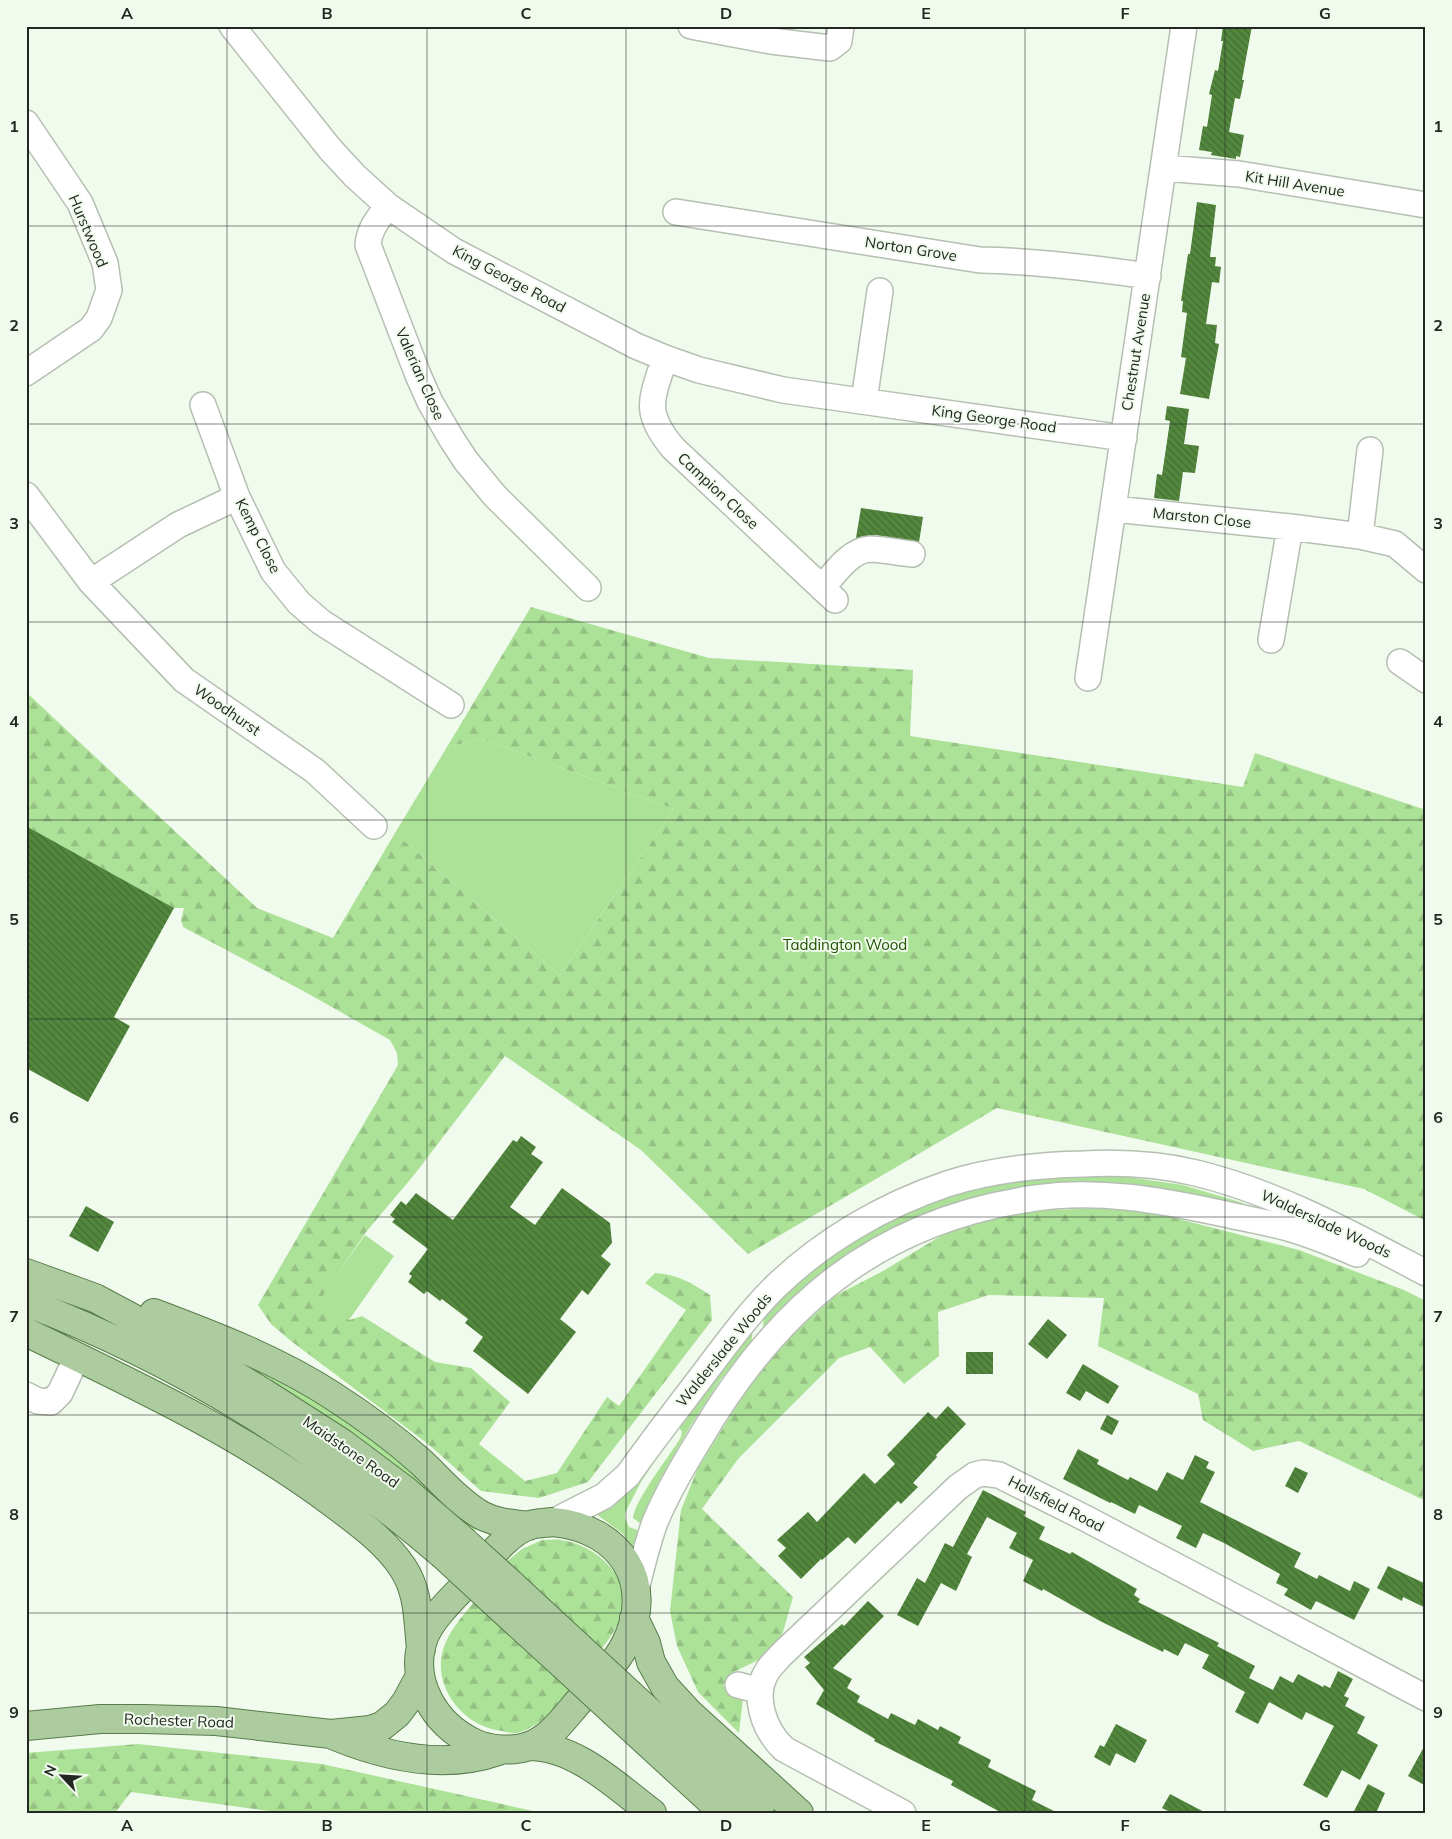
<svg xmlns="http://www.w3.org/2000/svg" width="1452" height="1839" font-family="Mulish,sans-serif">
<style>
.green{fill:#ace198}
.forest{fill:url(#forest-firs)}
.building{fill:url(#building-back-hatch)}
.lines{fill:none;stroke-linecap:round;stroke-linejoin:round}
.minor-casing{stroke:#b5bfb2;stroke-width:28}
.major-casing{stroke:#587c4a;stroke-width:30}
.minor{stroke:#fff;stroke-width:25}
.major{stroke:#accca0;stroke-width:28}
.major-bridge-casing{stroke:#587c4a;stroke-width:30;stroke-linecap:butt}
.major-bridge{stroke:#accca0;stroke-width:28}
.grid{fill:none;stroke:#232722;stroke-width:1;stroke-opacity:0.55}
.labels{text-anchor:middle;stroke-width:4;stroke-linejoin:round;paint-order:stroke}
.street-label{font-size:15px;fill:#232722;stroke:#f1fbed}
.park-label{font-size:15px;fill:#1f5300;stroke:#f1fbed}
.neatline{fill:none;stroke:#232722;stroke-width:2}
.grid-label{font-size:16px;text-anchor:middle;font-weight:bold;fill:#232722}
</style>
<defs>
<pattern id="forest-firs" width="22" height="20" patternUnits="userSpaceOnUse" patternTransform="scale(1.25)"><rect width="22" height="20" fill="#ace198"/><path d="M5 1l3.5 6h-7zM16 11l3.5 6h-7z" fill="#94c183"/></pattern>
<pattern id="building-back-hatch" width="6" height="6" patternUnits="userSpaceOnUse" patternTransform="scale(1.25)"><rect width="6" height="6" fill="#52873d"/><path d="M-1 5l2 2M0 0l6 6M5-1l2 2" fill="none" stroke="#446e33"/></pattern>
</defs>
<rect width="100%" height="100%" fill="#f1fbed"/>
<path class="green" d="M483 739 674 809 560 975 395 833 447 747Z
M1114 1175 1183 1185 1243 1203 1247 1206 994 1195 789 1304 765 1327 763 1326 764 1313 813 1267 886 1220 952 1194 1010 1179Z
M365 1235 394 1256 349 1320 319 1300Z
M753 1329 751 1345 721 1379 691 1425 658 1483 641 1524 633 1518C634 1501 671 1454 681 1437L682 1432 677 1424Z
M230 1352 284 1377 378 1441 477 1522 475 1533 227 1359Z
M674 1432 641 1482 625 1513V1518L629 1527 640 1531 635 1546 632 1545 622 1533 596 1514Z"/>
<path class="forest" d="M531 607 709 658 913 670 910 736 1243 787 1255 753 1426 810V1221L1364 1189 997 1108 748 1254 641 1150 505 1056 414 1175 366 1232 320 1300 349 1320 362 1316 435 1362 471 1368 510 1402 479 1444 525 1481 557 1473 607 1397 619 1406 686 1310 645 1283 655 1273C677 1274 692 1283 710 1295L712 1320 588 1482 539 1498 481 1491 428 1444 291 1341 271 1324 258 1305 398 1065 397 1053 390 1040 307 993 183 927 181 920 184 908H174L26 826V692L257 908 333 938 395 833 560 975 674 809 483 739 447 747Z
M1106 1208 1159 1214 1299 1250 1404 1290 1426 1301V1501L1299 1441 1253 1451 1203 1420 1198 1394 1098 1346 1104 1298 989 1295 938 1312 939 1356 904 1384 870 1347 839 1358 738 1459 702 1509 793 1597 781 1639 758 1660 730 1674 723 1686 743 1699 739 1733 698 1692 677 1646 670 1611 681 1510 698 1468 754 1378 792 1335 835 1296 883 1271 949 1231 1022 1211Z
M542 1540C548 1540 555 1539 561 1540 598 1545 635 1580 620 1620 615 1631 608 1640 601 1650L506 1562 522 1549Z
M475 1601 571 1691C556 1708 540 1727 517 1733 513 1734 507 1732 502 1731 468 1728 438 1695 441 1660 444 1636 460 1619 475 1601Z
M138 1744 322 1764 542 1813H284L131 1792 115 1813H26V1753Z"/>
<path class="building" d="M1223 26H1252L1242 80H1244L1240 99 1235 98 1229 132 1244 135 1240 157 1236 156V159L1211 155 1212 152 1199 150 1203 126 1207 127 1212 95 1209 94 1215 70 1218 71 1223 41H1221Z
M1197 202 1216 205 1210 257H1216L1215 266 1221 267 1219 283 1212 282 1206 324 1217 325 1215 343 1219 344 1209 399 1180 394 1186 358 1181 357 1187 313 1182 312 1183 301H1181L1188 254H1190Z
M1167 406 1189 409 1184 444 1199 446 1195 473 1183 472 1179 501 1154 498 1157 474 1162 475 1170 421 1165 420Z
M861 508 923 517 919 542 876 535 856 538Z
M26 826 174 908 114 1017 130 1026 88 1102 26 1068Z
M521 1136 536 1147 531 1154 543 1162 510 1207 535 1225 562 1188 610 1223 612 1243 601 1256 611 1264 588 1295 582 1290 560 1319 576 1332 528 1394 473 1351 483 1337 465 1323 468 1319 442 1299 440 1301 427 1291 424 1294 408 1282 412 1276 409 1274 428 1249 392 1222 395 1219 390 1215 401 1201 406 1205 416 1193 453 1220 513 1140 517 1142Z
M86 1206 114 1222 98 1252 69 1236Z
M1048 1319 1067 1335 1047 1359 1028 1344Z
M966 1352H993V1374H966Z
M1083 1364 1119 1386 1108 1404 1086 1391 1080 1401 1066 1393Z
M948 1406 966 1424 936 1455 937 1457 913 1483 918 1487 901 1504 898 1501 855 1544 848 1537 822 1560 821 1559 801 1579 778 1556 786 1548 777 1540 808 1512 817 1522 864 1473 875 1484 895 1464 887 1455 928 1412 936 1419Z
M1107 1415 1119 1421 1112 1435 1100 1429Z
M1078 1449 1099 1460 1097 1464 1128 1480 1130 1477 1157 1491 1167 1472 1183 1480 1195 1455 1209 1462 1206 1468 1215 1472 1200 1502 1301 1553 1294 1567 1317 1579 1319 1575 1350 1591 1354 1581 1370 1589 1354 1620 1316 1601 1311 1610 1284 1595 1288 1589 1276 1583 1280 1574 1224 1543 1203 1533 1196 1548 1176 1538 1182 1526 1139 1505 1135 1514 1111 1502 1110 1503 1063 1479Z
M1295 1467 1308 1473 1298 1493 1285 1486Z
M983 1490 1026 1512 1024 1516 1045 1527 1039 1539 1070 1554 1072 1552 1137 1589 1134 1595 1140 1599 1138 1602 1219 1643 1217 1646 1255 1666 1249 1678 1273 1690 1280 1676 1293 1683 1298 1674 1323 1687 1324 1685 1330 1688 1338 1671 1353 1679 1344 1696 1349 1698 1345 1706 1365 1717 1357 1733 1378 1745 1360 1780 1342 1770 1327 1798 1303 1785 1334 1726 1306 1712 1302 1720 1269 1702 1258 1724 1235 1712 1245 1692 1202 1668 1209 1655 1185 1643 1178 1656 1164 1649 1163 1652 1100 1621 1043 1589 1042 1591 1023 1581 1033 1560 1009 1548 1017 1533 987 1517 967 1554 972 1557 956 1591 941 1583 918 1626 897 1615 917 1578 925 1583 945 1543 953 1547Z
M1388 1566 1426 1584V1608L1403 1597 1402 1601 1377 1588Z
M868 1601 884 1616 833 1668 852 1679 847 1688 860 1696 857 1702 888 1719 891 1713 915 1725 918 1719 938 1730 940 1726 961 1737 958 1743 991 1760 988 1767 1036 1791 1032 1800 1058 1813H1002L951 1785 953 1781 874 1741 875 1739 816 1704 824 1690 805 1667 810 1663 804 1657 842 1624 844 1626Z
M1116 1724 1147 1740 1135 1763 1116 1753 1110 1766 1094 1757 1100 1745 1104 1747Z
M1426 1743V1786L1408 1776Z
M1368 1784 1385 1793 1376 1813H1353Z
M1170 1794 1206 1813H1172L1162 1808Z"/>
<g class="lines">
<g class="minor-casing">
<path id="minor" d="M232 26 330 149 355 176 388 206 454 251 636 346 665 358 699 370 783 390 1124 438
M691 26 771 41 830 48 839 41 841 26
M26 123 80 203 105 263 109 290 99 318 91 329 26 373
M1164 168 1239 174 1426 205
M388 206C378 219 369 229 368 245L418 375 430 402 451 438 466 461 495 496 588 588
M676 212 980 260C1037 261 1092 268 1148 276
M665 358C651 400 643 412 673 448L835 600
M864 401 880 291
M203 405 237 497 273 571 299 603 321 622 451 705
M26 495 91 582 184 680 315 771 374 826
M1114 509 1290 527 1360 536 1395 544 1426 570
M1360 536 1370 450
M91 582 178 525 237 497
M822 588C834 574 850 550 870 549 883 549 899 553 912 554
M1271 640 1290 527
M1400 662 1426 680
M1088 678 1184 26
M26 1395 38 1401 51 1402 60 1393 77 1357
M553 1522 604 1496 628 1475C652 1441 677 1409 702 1376 725 1346 747 1315 774 1288 822 1241 884 1205 947 1184 990 1170 1038 1165 1083 1164 1121 1162 1159 1164 1196 1173 1278 1193 1352 1234 1426 1273
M636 1589C642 1566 647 1544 655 1522 667 1493 683 1466 699 1440 777 1306 878 1220 1036 1198 1097 1189 1160 1200 1220 1213 1242 1218 1265 1222 1288 1228 1312 1235 1334 1244 1357 1254
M738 1685 760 1691
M903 1813 784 1749C764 1730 751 1695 768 1670 771 1665 777 1660 781 1655L958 1487 975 1475 983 1473 999 1475 1085 1518 1426 1698"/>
</g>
<g class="major-casing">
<path id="major" d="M26 1273 95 1298 200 1354 264 1393 342 1443 406 1491 458 1536
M26 1302C183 1363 314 1445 442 1554
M154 1313C215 1336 278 1360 333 1396 364 1416 394 1438 421 1462 440 1480 459 1502 481 1515 496 1523 513 1524 529 1526
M26 1332C133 1384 238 1432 334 1504 358 1522 386 1542 403 1568 419 1592 418 1621 421 1649
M553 1522C620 1528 657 1583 625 1645 614 1666 595 1684 579 1701 565 1717 550 1739 529 1746 513 1752 489 1750 474 1743 434 1724 408 1680 424 1637 432 1617 455 1596 469 1581 485 1563 507 1532 530 1525 537 1523 545 1523 553 1522Z
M511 1584 579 1647
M494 1602 563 1665
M634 1618 646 1643 651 1662 665 1687 688 1712 799 1813
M631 1695 760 1813
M615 1713 724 1813
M26 1726 100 1719H144L216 1721 331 1734 370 1730 382 1726 397 1714 406 1702 420 1676
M335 1736C386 1757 444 1770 498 1751
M529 1746C576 1746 616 1786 652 1813"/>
</g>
<use href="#minor" class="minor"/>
<use href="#major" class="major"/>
<g class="major-bridge-casing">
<path id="major-bridge" d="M458 1536 511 1584
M442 1554 494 1602
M579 1647 631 1695
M563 1665 615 1713"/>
</g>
<use href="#major-bridge" class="major-bridge"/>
</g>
<path class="grid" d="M227 26V1813M427 26V1813M626 26V1813M826 26V1813M1025 26V1813M1225 26V1813M26 226H1426M26 424H1426M26 622H1426M26 820H1426M26 1019H1426M26 1217H1426M26 1415H1426M26 1613H1426"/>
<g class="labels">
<g class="street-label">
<text transform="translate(1295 184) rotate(9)" y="5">Kit Hill Avenue</text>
<text transform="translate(88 231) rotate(67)" y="5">Hurstwood</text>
<text transform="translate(911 249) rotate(9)" y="5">Norton Grove</text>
<text transform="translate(509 279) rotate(28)" y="5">King George Road</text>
<text transform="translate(1136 352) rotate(-81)" y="5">Chestnut Avenue</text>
<text transform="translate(420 374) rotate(66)" y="5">Valerian Close</text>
<text transform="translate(994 419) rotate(8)" y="5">King George Road</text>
<text transform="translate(718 491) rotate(43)" y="5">Campion Close</text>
<text transform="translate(1202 518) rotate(6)" y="5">Marston Close</text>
<text transform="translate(258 536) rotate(63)" y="5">Kemp Close</text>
<text transform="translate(227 710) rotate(35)" y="5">Woodhurst</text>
<text transform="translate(1326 1224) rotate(25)" y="5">Walderslade Woods</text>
<text transform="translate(724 1350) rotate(-51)" y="5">Walderslade Woods</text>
<text transform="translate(351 1452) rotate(35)" y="5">Maidstone Road</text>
<text transform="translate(1056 1504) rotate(27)" y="5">Hallsfield Road</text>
<text transform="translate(179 1721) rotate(2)" y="5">Rochester Road</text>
</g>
<g class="park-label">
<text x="845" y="950">Taddington Wood</text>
</g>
</g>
<rect width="1452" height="1839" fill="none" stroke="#f1fbed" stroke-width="55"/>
<g transform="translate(62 1776) rotate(295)" stroke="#f1fbed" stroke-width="4" paint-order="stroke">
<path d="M0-4L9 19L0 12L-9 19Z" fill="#232722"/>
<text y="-8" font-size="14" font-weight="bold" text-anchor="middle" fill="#232722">N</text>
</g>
<rect x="28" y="28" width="1396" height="1784" class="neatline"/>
<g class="grid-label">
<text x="127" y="19">A</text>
<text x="327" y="19">B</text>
<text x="526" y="19">C</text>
<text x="726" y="19">D</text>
<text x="926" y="19">E</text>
<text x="1125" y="19">F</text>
<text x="1325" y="19">G</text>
<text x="14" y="132">1</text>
<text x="1438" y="132">1</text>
<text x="14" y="331">2</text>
<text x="1438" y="331">2</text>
<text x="14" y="529">3</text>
<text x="1438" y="529">3</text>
<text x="14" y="727">4</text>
<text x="1438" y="727">4</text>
<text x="14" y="925">5</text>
<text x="1438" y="925">5</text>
<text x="14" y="1123">6</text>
<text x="1438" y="1123">6</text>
<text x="14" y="1322">7</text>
<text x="1438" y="1322">7</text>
<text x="14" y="1520">8</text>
<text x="1438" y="1520">8</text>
<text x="14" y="1718">9</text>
<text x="1438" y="1718">9</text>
<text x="127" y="1831">A</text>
<text x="327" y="1831">B</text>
<text x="526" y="1831">C</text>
<text x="726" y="1831">D</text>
<text x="926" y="1831">E</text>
<text x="1125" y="1831">F</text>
<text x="1325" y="1831">G</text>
</g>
</svg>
